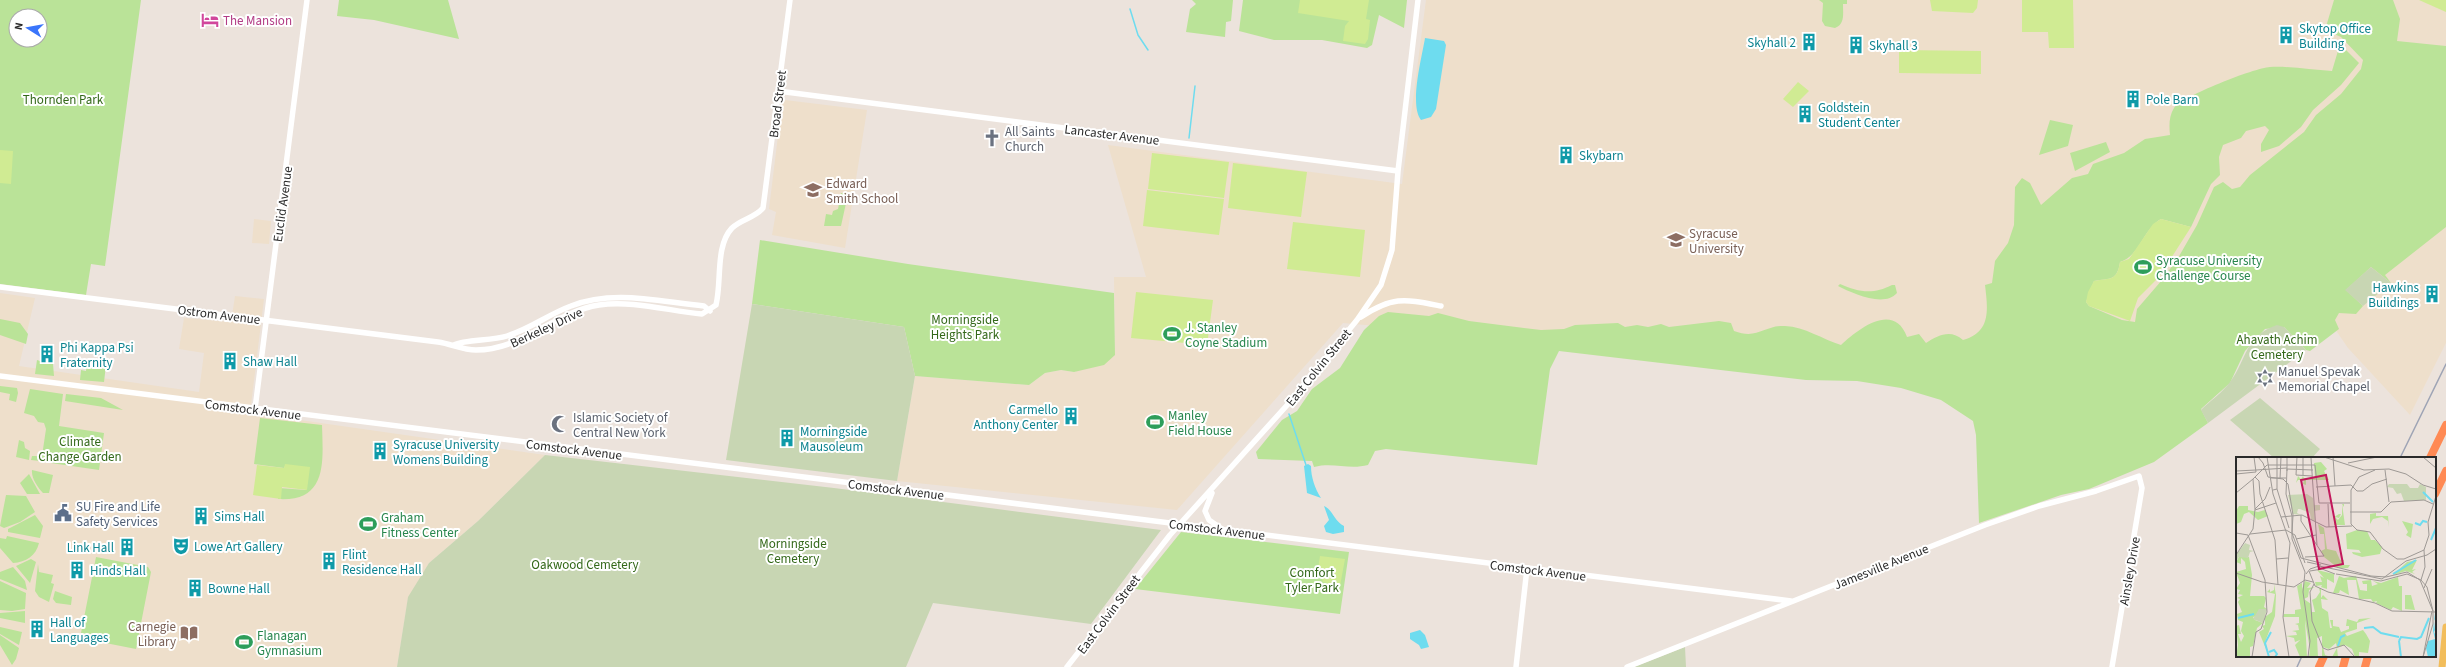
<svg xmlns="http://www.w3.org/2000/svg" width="2446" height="667" font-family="'Source Sans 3',sans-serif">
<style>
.education{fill:#eedfcb}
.green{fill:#bae398;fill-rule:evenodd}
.cemetery{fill:#c8d6b3}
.pitch{fill:#d0eb93}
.water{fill:#6edcef}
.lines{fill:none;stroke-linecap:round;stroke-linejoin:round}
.stream{stroke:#6edcef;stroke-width:1.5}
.tertiary{stroke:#fff;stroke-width:5.5}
.primary{stroke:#f2bd5b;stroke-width:7}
.motorway{stroke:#ff8a54;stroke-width:8}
.rail{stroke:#9ea4b5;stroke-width:1.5}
.labels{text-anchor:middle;stroke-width:4;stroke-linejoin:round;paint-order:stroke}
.hotel-label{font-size:13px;fill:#b23c85;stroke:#fff;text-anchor:start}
.culture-label{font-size:13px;fill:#0d838f;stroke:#fff;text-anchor:start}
.park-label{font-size:13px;fill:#336819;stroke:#fff}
.street-label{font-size:13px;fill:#2a2a2a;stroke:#fff}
.worship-label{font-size:13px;fill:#5b616d;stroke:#fff;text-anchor:start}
.education-label{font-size:13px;fill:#785e54;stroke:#fff;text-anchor:start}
.leisure-label{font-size:13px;fill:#27864d;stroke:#fff;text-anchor:start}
.service-label{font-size:13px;fill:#4e5e75;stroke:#fff;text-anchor:start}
.inset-river{fill:none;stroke:#6edcef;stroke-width:2}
.inset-road{fill:none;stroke:#9e9995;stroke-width:1}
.view{fill:#c2185b;fill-opacity:0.15;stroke:#c2185b;stroke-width:2}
.inset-edge{fill:none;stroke:#2a2a2a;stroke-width:2}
</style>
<rect width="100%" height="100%" fill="#ece3dc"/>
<path class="education" d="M1426 0H2446V343L2410 415 2348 348 2249 204 2139 330 1978 379 1343 323 1177 510 897 481 915 376 1029 385 1045 373 1061 370 1074 372 1115 355 1114 277H1146L1108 145 1402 184Z
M785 100 867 110 845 248 772 235 776 212 769 209 782 103Z
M254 219 271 221 269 244 252 243Z
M0 293 35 298 19 366 199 392 204 353 179 349 184 318 231 322 235 296 264 299 250 413 545 455 478 521 429 563 408 598 397 667H0Z"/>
<path class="green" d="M0 0H141L105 266 91 264 86 295 0 284ZM16 16H40V40H16Z
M339 0H448L459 39 374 20 337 16Z
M1192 0H1233L1231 21 1226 22 1225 37 1186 32 1190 9 1196 4Z
M1243 0H1407L1404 28 1379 15 1372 45 1367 48 1322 40H1274L1239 31Z
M1819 0H1847V4H1843C1843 14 1845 24 1835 28L1825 26 1822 21 1823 3Z
M2334 0H2393L2400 19 2397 41 2446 46V227L2385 275 2391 283 2371 267 2346 290 2363 306 2356 314 2339 313 2335 320 2339 329 2310 351 2306 350 2284 327 2265 329 2245 351 2230 383 2201 409 2208 423 2154 462 2089 489 2061 495 1979 523 1976 435 1973 421 1941 400 1901 388 1857 381 1806 380 1559 351 1550 369 1537 465 1386 449 1375 451 1368 465C1349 470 1333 462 1314 467L1312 461 1258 459 1256 452 1282 420 1297 411 1312 389 1340 368 1364 330 1379 316 1388 312 1429 316 1438 313 1469 321 1541 330 1564 329 1575 325 1618 323 1625 327 1637 325 1648 327 1661 324 1669 327 1719 321 1731 323 1734 331C1758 340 1764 325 1785 326 1805 327 1822 339 1841 345 1858 329 1894 301 1907 337L1919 334 1926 343C1938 335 1951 329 1963 340 1991 332 1988 310 1985 285L1992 283 1995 261 2008 243 2014 225 2015 187 2022 178 2030 183 2041 205 2072 178 2088 174 2093 164 2124 153 2145 139 2170 135C2169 125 2169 116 2174 108 2183 96 2254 68 2270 67 2291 66 2311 70 2332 71L2340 44 2359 63 2341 85 2313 110 2301 127 2279 146 2261 152V144L2269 130 2265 126 2246 131 2241 138 2223 145 2219 157 2220 175 2211 184 2191 227 2161 219C2143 229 2140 256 2120 262 2117 281 2111 278 2094 281L2086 302 2089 306 2122 320 2135 322 2137 309 2162 280 2178 258 2197 225 2214 187 2223 182 2232 189 2240 187 2250 175 2304 132 2316 115 2341 94 2361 69 2363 60 2341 37 2325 30Z
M2050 120 2073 125 2068 146 2039 155Z
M2106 142 2110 152 2075 171 2070 153Z
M841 193 848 194 841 226H824L826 214 832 215 833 211 838 209Z
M760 240 908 264 1114 293 1115 355 1104 365 1074 372 1061 370 1045 373 1029 385 915 376 904 327 752 304Z
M1840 284C1858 292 1873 295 1892 285H1895L1897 293C1884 308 1852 293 1838 286Z
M0 319 20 323 28 334 26 344 0 335Z
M37 360 40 361 41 364H53L54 376 35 374Z
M87 362H91V368L99 369 102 364 106 365 104 382 80 380 81 370 86 371Z
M0 386 17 388 18 393 16 402 9 400 10 394 0 392Z
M30 389 63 394 59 426 104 433 99 470 44 462 47 460V457L40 461 31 460 32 456H42L46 429 44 423 38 422 34 416 24 413Z
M66 394 101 398 123 410 65 401Z
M260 418 322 425C323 461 328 502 278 499L279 488 306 490 309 468 285 466 284 468 254 464Z
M19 440 24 442 25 448 30 451 29 460 16 457Z
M32 470 53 475 49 493H43C38 488 31 478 32 470Z
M29 474 40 494H27L20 483Z
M6 495 26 496 35 512 20 522 4 528 0 526Z
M35 515 43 526 40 538 8 532V529Z
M1181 532 1349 552 1340 614 1135 589Z
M7 536 39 543C36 556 26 562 13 563L0 548V538L6 539Z
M96 557 148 567 151 572 136 649 80 638Z
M31 559 36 562 30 583 16 566Z
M38 564 39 572 53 575 51 583 54 584 49 602 39 597 35 591Z
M13 567 25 581 27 590 0 579V572Z
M0 581 26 593 25 609 12 611 0 610Z
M55 591 72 597 71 605 56 603 53 599Z
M25 611V623L0 618V613Z
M0 627 22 632 19 645 0 634Z
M0 635 19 648 16 659 12 665 0 645Z"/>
<path class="cemetery" d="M2371 267 2391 283 2363 306 2345 290Z
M752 304 904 327 915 376 897 481 726 460Z
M2277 325 2284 327 2306 350 2208 423 2201 410C2210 401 2223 392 2230 382 2247 360 2244 336 2277 325Z
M2260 398 2320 449 2312 458H2274L2230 420Z
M545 455 834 488 1161 530 1091 624 933 603 906 667H397L408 597 429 563 478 521Z
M1685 647 1686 667H1634Z"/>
<path class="pitch" d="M1300 0H1369L1366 19 1370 20 1368 39 1365 44 1343 41 1345 26 1349 21 1298 13Z
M1930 0H1978L1977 8 1973 13 1932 11Z
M2022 0H2073L2074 48H2049L2048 32H2022Z
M2419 0H2446V12Z
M1899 50 1981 51V74L1899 73Z
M1798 82 1809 91 1793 107 1783 99Z
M0 150 13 151 11 184 0 183Z
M1152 153 1229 162 1224 198 1148 189Z
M1233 163 1307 172 1301 217 1228 208Z
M1147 190 1224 199 1219 235 1143 226Z
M2161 219 2191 227 2159 277 2138 298 2130 321 2089 306 2086 302 2088 292 2094 281C2111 278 2117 281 2120 262L2129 259 2153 224Z
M1293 222 1365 230 1360 277 1287 269Z
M1136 292 1213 300 1207 345 1131 338Z
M285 464 310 467 307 490 282 487 281 499 253 495 257 465 284 468Z
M1320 556 1345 559 1340 586 1323 582 1318 569Z"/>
<path class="water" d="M1425 38 1444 41 1446 45 1436 109 1431 117 1421 120C1409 105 1422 57 1425 38Z
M1308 464 1311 466C1311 477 1315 489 1321 498L1307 493 1304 466Z
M1324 506C1333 510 1334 521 1344 526V532L1333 534 1326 532 1324 526 1329 520Z
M1420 630 1425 635 1429 647 1421 649 1419 645 1410 639V633Z"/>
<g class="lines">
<path class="stream" d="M1130 9 1138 35 1148 50
M1189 138 1195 86
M1289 414 1306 465"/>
<path class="tertiary" d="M778 91 1398 171
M0 287 438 342C452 344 462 350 476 350 523 350 554 312 599 305 632 300 669 311 702 314L716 305C722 281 715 246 732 228 741 219 755 218 763 208L790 0
M1361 317C1393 296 1404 299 1441 306
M454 345C465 339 491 341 507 336 530 329 549 314 571 306 614 289 660 302 704 306L710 311
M0 376 1791 601
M255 409 307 0
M1212 493 1205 511 1209 520 1222 529
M1067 667 1170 535 1289 403 1357 320 1381 285 1392 250 1398 171 1418 0
M1516 667 1527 568
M1627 667 1985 525 2039 506 2096 491 2139 476 2142 488 2112 667"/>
<path class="primary" d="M2442 667 2446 627"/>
<path class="motorway" d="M2430 458 2446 425
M2435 494 2446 471
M2319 667 2324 656
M2343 667 2346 656
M2365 667 2368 656"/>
<path class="rail" d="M2400 458 2446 364
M2297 667 2302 656"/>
</g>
<defs>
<g id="hotel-bare" transform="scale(1.38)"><path d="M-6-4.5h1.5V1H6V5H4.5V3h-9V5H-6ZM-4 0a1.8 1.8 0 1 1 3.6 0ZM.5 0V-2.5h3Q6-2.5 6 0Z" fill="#d1479c" stroke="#fff" stroke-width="2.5" paint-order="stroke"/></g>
<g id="building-bare" transform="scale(1.38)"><path d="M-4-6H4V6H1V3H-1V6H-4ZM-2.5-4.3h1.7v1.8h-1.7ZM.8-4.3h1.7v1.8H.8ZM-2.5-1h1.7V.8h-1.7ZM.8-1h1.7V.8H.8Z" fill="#0f9aa8" stroke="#fff" stroke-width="2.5" paint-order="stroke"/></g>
<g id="church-bare" transform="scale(1.38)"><path d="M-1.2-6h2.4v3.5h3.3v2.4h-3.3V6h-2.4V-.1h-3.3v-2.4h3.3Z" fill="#6b7280" stroke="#fff" stroke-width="2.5" paint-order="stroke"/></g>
<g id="school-bare" transform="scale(1.38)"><path d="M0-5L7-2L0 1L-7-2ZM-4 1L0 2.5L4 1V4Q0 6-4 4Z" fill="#8d6e63" stroke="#fff" stroke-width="2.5" paint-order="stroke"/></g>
<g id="university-bare" transform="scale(1.38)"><path d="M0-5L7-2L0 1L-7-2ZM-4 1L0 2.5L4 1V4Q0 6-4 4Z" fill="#8d6e63" stroke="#fff" stroke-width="2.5" paint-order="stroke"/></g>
<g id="stadium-bare" transform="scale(1.38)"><path d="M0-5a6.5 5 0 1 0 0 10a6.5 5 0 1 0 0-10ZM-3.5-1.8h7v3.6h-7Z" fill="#2e9e5b" stroke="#fff" stroke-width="2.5" paint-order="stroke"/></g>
<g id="synagogue-bare" transform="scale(1.38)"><path d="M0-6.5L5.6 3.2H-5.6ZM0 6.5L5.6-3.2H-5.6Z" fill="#6b7280" stroke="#fff" stroke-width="2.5" paint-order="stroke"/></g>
<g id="mosque-bare" transform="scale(1.38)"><path d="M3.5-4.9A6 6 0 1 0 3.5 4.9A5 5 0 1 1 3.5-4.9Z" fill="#6b7280" stroke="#fff" stroke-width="2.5" paint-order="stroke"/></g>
<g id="civic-bare" transform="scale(1.38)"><path d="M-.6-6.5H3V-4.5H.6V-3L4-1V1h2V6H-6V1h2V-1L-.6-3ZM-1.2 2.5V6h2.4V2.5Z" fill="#5c6f8a" stroke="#fff" stroke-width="2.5" paint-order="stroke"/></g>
<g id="theatre-bare" transform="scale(1.38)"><path d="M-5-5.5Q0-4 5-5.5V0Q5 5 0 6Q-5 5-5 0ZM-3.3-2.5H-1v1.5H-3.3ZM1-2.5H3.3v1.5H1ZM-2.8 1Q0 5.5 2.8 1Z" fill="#0f9aa8" stroke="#fff" stroke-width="2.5" paint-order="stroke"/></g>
<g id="library-bare" transform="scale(1.38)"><path d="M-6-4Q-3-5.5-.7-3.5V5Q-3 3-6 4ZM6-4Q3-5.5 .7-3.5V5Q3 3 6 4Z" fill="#8d6e63" stroke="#fff" stroke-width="2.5" paint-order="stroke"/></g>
</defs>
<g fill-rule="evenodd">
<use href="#hotel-bare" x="210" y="20"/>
<use href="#building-bare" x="2286" y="35"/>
<use href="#building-bare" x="1809" y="42"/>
<use href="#building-bare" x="1856" y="45"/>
<use href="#building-bare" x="2133" y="99"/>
<use href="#building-bare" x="1805" y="114"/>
<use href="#church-bare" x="992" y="138"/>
<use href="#building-bare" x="1566" y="155"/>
<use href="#school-bare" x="813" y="190"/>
<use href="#university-bare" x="1676" y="240"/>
<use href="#stadium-bare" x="2143" y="267"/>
<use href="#building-bare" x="2432" y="294"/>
<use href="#stadium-bare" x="1172" y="334"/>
<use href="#building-bare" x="47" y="354"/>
<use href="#building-bare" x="230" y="361"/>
<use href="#synagogue-bare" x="2265" y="378"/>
<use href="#building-bare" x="1071" y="416"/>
<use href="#stadium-bare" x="1155" y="422"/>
<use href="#mosque-bare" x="560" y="424"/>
<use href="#building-bare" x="787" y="438"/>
<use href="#building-bare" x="380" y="451"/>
<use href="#civic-bare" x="63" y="513"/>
<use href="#building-bare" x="201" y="516"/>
<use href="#stadium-bare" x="368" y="524"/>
<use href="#theatre-bare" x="181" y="546"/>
<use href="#building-bare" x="127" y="547"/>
<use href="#building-bare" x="329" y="561"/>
<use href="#building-bare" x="77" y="570"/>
<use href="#building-bare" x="195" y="588"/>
<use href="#building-bare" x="37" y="629"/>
<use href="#library-bare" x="189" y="633"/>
<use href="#stadium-bare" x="244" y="642"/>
</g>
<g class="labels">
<g class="hotel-label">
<text x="223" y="25">The Mansion</text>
</g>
<g class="culture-label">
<text x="2299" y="33">Skytop Office<tspan x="2299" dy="15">Building</tspan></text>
<text x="1796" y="47" text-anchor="end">Skyhall 2</text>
<text x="1869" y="50">Skyhall 3</text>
<text x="2146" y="104">Pole Barn</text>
<text x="1818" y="112">Goldstein<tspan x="1818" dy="15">Student Center</tspan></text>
<text x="1579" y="160">Skybarn</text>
<text x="2419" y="292" text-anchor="end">Hawkins<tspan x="2419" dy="15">Buildings</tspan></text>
<text x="60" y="352">Phi Kappa Psi<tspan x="60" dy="15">Fraternity</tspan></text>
<text x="243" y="366">Shaw Hall</text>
<text x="1058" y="414" text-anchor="end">Carmello<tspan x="1058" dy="15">Anthony Center</tspan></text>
<text x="800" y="436">Morningside<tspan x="800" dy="15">Mausoleum</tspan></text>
<text x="393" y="449">Syracuse University<tspan x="393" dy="15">Womens Building</tspan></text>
<text x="214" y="521">Sims Hall</text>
<text x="194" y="551">Lowe Art Gallery</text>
<text x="114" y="552" text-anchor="end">Link Hall</text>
<text x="342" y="559">Flint<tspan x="342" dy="15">Residence Hall</tspan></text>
<text x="90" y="575">Hinds Hall</text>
<text x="208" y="593">Bowne Hall</text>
<text x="50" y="627">Hall of<tspan x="50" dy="15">Languages</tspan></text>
</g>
<g class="park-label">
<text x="63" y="104">Thornden Park</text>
<text x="965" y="324">Morningside<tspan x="965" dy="15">Heights Park</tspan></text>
<text x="2277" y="344">Ahavath Achim<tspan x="2277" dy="15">Cemetery</tspan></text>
<text x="80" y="446">Climate<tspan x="80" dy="15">Change Garden</tspan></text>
<text x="793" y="548">Morningside<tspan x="793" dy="15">Cemetery</tspan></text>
<text x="585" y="569">Oakwood Cemetery</text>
<text x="1312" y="577">Comfort<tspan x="1312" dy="15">Tyler Park</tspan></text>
</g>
<g class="street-label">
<text transform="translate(777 104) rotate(-83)" y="5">Broad Street</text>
<text transform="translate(1112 134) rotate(7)" y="5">Lancaster Avenue</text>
<text transform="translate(282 204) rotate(-82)" y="5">Euclid Avenue</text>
<text transform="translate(219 314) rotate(7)" y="5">Ostrom Avenue</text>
<text transform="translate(546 327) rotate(-25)" y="5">Berkeley Drive</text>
<text transform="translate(1318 367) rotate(-51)" y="5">East Colvin Street</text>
<text transform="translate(253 409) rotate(7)" y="5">Comstock Avenue</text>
<text transform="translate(574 449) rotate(7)" y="5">Comstock Avenue</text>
<text transform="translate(896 489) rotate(7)" y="5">Comstock Avenue</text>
<text transform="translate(1217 529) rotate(7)" y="5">Comstock Avenue</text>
<text transform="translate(1881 566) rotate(-22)" y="5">Jamesville Avenue</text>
<text transform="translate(1538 570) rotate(7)" y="5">Comstock Avenue</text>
<text transform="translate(2129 571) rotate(-80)" y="5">Ainsley Drive</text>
<text transform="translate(1108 614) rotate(-53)" y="5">East Colvin Street</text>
</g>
<g class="worship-label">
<text x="1005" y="136">All Saints<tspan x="1005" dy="15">Church</tspan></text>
<text x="2278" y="376">Manuel Spevak<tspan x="2278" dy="15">Memorial Chapel</tspan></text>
<text x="573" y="422">Islamic Society of<tspan x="573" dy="15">Central New York</tspan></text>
</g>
<g class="education-label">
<text x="826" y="188">Edward<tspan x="826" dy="15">Smith School</tspan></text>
<text x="1689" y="238">Syracuse<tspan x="1689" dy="15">University</tspan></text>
<text x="176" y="631" text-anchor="end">Carnegie<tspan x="176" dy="15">Library</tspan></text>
</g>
<g class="leisure-label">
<text x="2156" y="265">Syracuse University<tspan x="2156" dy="15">Challenge Course</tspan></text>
<text x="1185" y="332">J. Stanley<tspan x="1185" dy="15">Coyne Stadium</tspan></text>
<text x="1168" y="420">Manley<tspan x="1168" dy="15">Field House</tspan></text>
<text x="381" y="522">Graham<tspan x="381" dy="15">Fitness Center</tspan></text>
<text x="257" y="640">Flanagan<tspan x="257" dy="15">Gymnasium</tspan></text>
</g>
<g class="service-label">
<text x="76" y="511">SU Fire and Life<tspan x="76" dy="15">Safety Services</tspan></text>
</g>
</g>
<g transform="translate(2236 457)">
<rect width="200" height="200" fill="#ece3dc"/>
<path d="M85 5 91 12 88 14 93 23H70V28L67 27 68 23H62L60 26 62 19 65 22 67 19 68 21H79L78 6ZM106 47 109 68H98V60L103 57H105L103 61 99 60 102 63 106 58V47H108V50ZM3 49H12V53L22 55 29 53 32 59 22 63 13 55 8 57 5 65 0 67V54ZM140 56V59H152L153 70 152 64 146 60 137 62 134 67V57ZM166 64 177 67 175 81 170 78 172 75ZM82 67 88 71 91 92 100 94 104 103H108L106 108H114L112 111H102L88 100 85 94 89 92 88 77H84ZM121 73 131 74 135 83H139L146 90 144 97 126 100 117 97 116 95 125 96 123 93 111 92 110 77ZM3 100H13L16 118 14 139H28L30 141 28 150 31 152H23L22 159 17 160 19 163 27 166 21 171 17 189 14 190V200H0L2 188 0 169 3 168 5 177H2L5 185 8 179 5 174 7 165 2 163 1 157 6 155 2 145 4 142 1 141 7 138 2 137 4 133 0 132 4 126 0 115 10 112 9 105 5 101V107L0 105ZM181 103 176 113 180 112 176 115 179 117 170 114 157 118 171 105ZM81 113 98 117V126L91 122V132L85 130 86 128 80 129 79 125H86L84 119 88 121ZM103 119 108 121 120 119 124 133 131 134V127H127L126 124 135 123 136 129 142 127 137 124 145 126 162 120 163 129H166V154L157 150 155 153 140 146 141 144 137 145 135 142H123L120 123H111L113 138 104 133 103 136H97ZM69 124 75 126 71 131 79 130 73 133 72 140 68 142 75 147V155H79L76 143 80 141 84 135 83 131 85 132V141L87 138 92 143 85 142 86 151 92 155 94 171H96L94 163H97V169L103 170 105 175 113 172V169H110L111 162 121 165 123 162 135 161 121 166V172L109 176 111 179 127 173 130 177 134 184 132 196 123 195V200H131H119L116 192 109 188 101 191 102 200H96L101 191 100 186 93 192 87 190 89 198 95 200H86V179L81 181 82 200H73L74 193 69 163 71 200H64L59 188 64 183 59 185 58 181 50 179 61 178 60 175 56 174 63 173 62 168 59 167 63 166V160H47L48 157H59V153L65 152 61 129 66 126V132ZM38 127 40 138 39 159 29 185 30 192 23 175 28 172 26 169H29L26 168H29V160L36 155 39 137 31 135 34 132V135L38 133ZM169 138H175L179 153 169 152Z" fill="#bae398"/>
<path d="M171 27 174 31H182L184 27 190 30V43L168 44 165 36 161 37 157 31 151 30 153 27ZM71 37 77 41 78 48H84V53L78 54 79 64 75 62 74 56 64 52H62L61 56 65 58 57 57 52 38ZM9 86 14 88 13 93 18 94 14 95 12 101 3 100 0 104V98ZM23 152H31L27 166 17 162Z" fill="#c8d6b3"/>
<path d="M200 148V155L199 162 198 164 199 173 198 175 200 179V200H192L190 191 192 184 199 182 197 174 198 164Z" fill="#6edcef"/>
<path class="inset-river" d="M187 35 197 45M179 66 184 68 187 64 191 65M195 83 200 71M157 117 180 103M2 161 18 157M128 171 137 170 145 176 163 180M163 184 165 180 181 182 185 180 193 161M163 184 165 200M102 189 105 180 109 178M33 195 38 193 41 197 39 200M33 200 29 186 35 175"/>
<path class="inset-road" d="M18 0 20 15M22 0 27 6 32 20 47 22 52 27 57 58 56 76 65 101 135 119 150 120 171 115 184 123 197 154V167L187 200M31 0 37 37 54 86 47 160 53 200M51 0V14M59 0H88L128 13 153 12 170 17 187 28 200 32M61 0 60 18 76 19M97 0 99 29M187 0 200 11M75 1 81 88M112 6 141 0M31 8H51M51 8H79L83 46M51 12 77 13M51 12 50 37 56 59V82L69 115 67 135 74 184 72 200M20 13 51 11M139 13 123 20 115 33V67L121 73 134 75 147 92 161 102H168L188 93M149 13 153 45M0 14 20 13M0 17 20 15M67 18V1M19 20 23 24 24 37 39 83 42 128M35 21H50M44 22 45 0M115 28 121 34H127L136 27 151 22M80 30 115 28M41 32 53 71M37 33 41 32V0M0 36 17 22M83 46H114M92 47 93 70M19 52 29 42 34 30M19 53 40 46M114 55H145L155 45 188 43 197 47M65 58V64L88 99 69 100M45 60 66 58 90 70 116 69M50 73 59 78 69 106M0 76 12 78 29 123 31 155 25 172 20 175 16 200M14 77 50 73M60 82 80 78M0 98 17 72 19 52 17 22 31 8M40 102 52 101M71 105 85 108M73 114 79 129 92 135 139 146 156 154 200 155M74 114 86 112 99 117M0 116 26 125 58 130 69 123 77 125M70 117 74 112 83 109 146 122 170 104 191 98 200 92M100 117 145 124 171 117 185 123M78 127 74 135 76 164 87 191 92 193 108 188 119 200M188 131 196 112M197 154 191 130 185 123 189 110 188 93 193 78 192 65 200 39M200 156V177M187 200 196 154"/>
<path class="view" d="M90 18 107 107 83 112 65 23Z"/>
<rect width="200" height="200" class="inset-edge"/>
</g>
<g transform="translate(28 28) rotate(281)"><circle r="19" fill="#ffffff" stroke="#aaaaaa"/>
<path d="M0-3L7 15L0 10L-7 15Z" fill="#3a75fb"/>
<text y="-6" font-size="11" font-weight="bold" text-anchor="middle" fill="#2a2a2a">N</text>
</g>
</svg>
